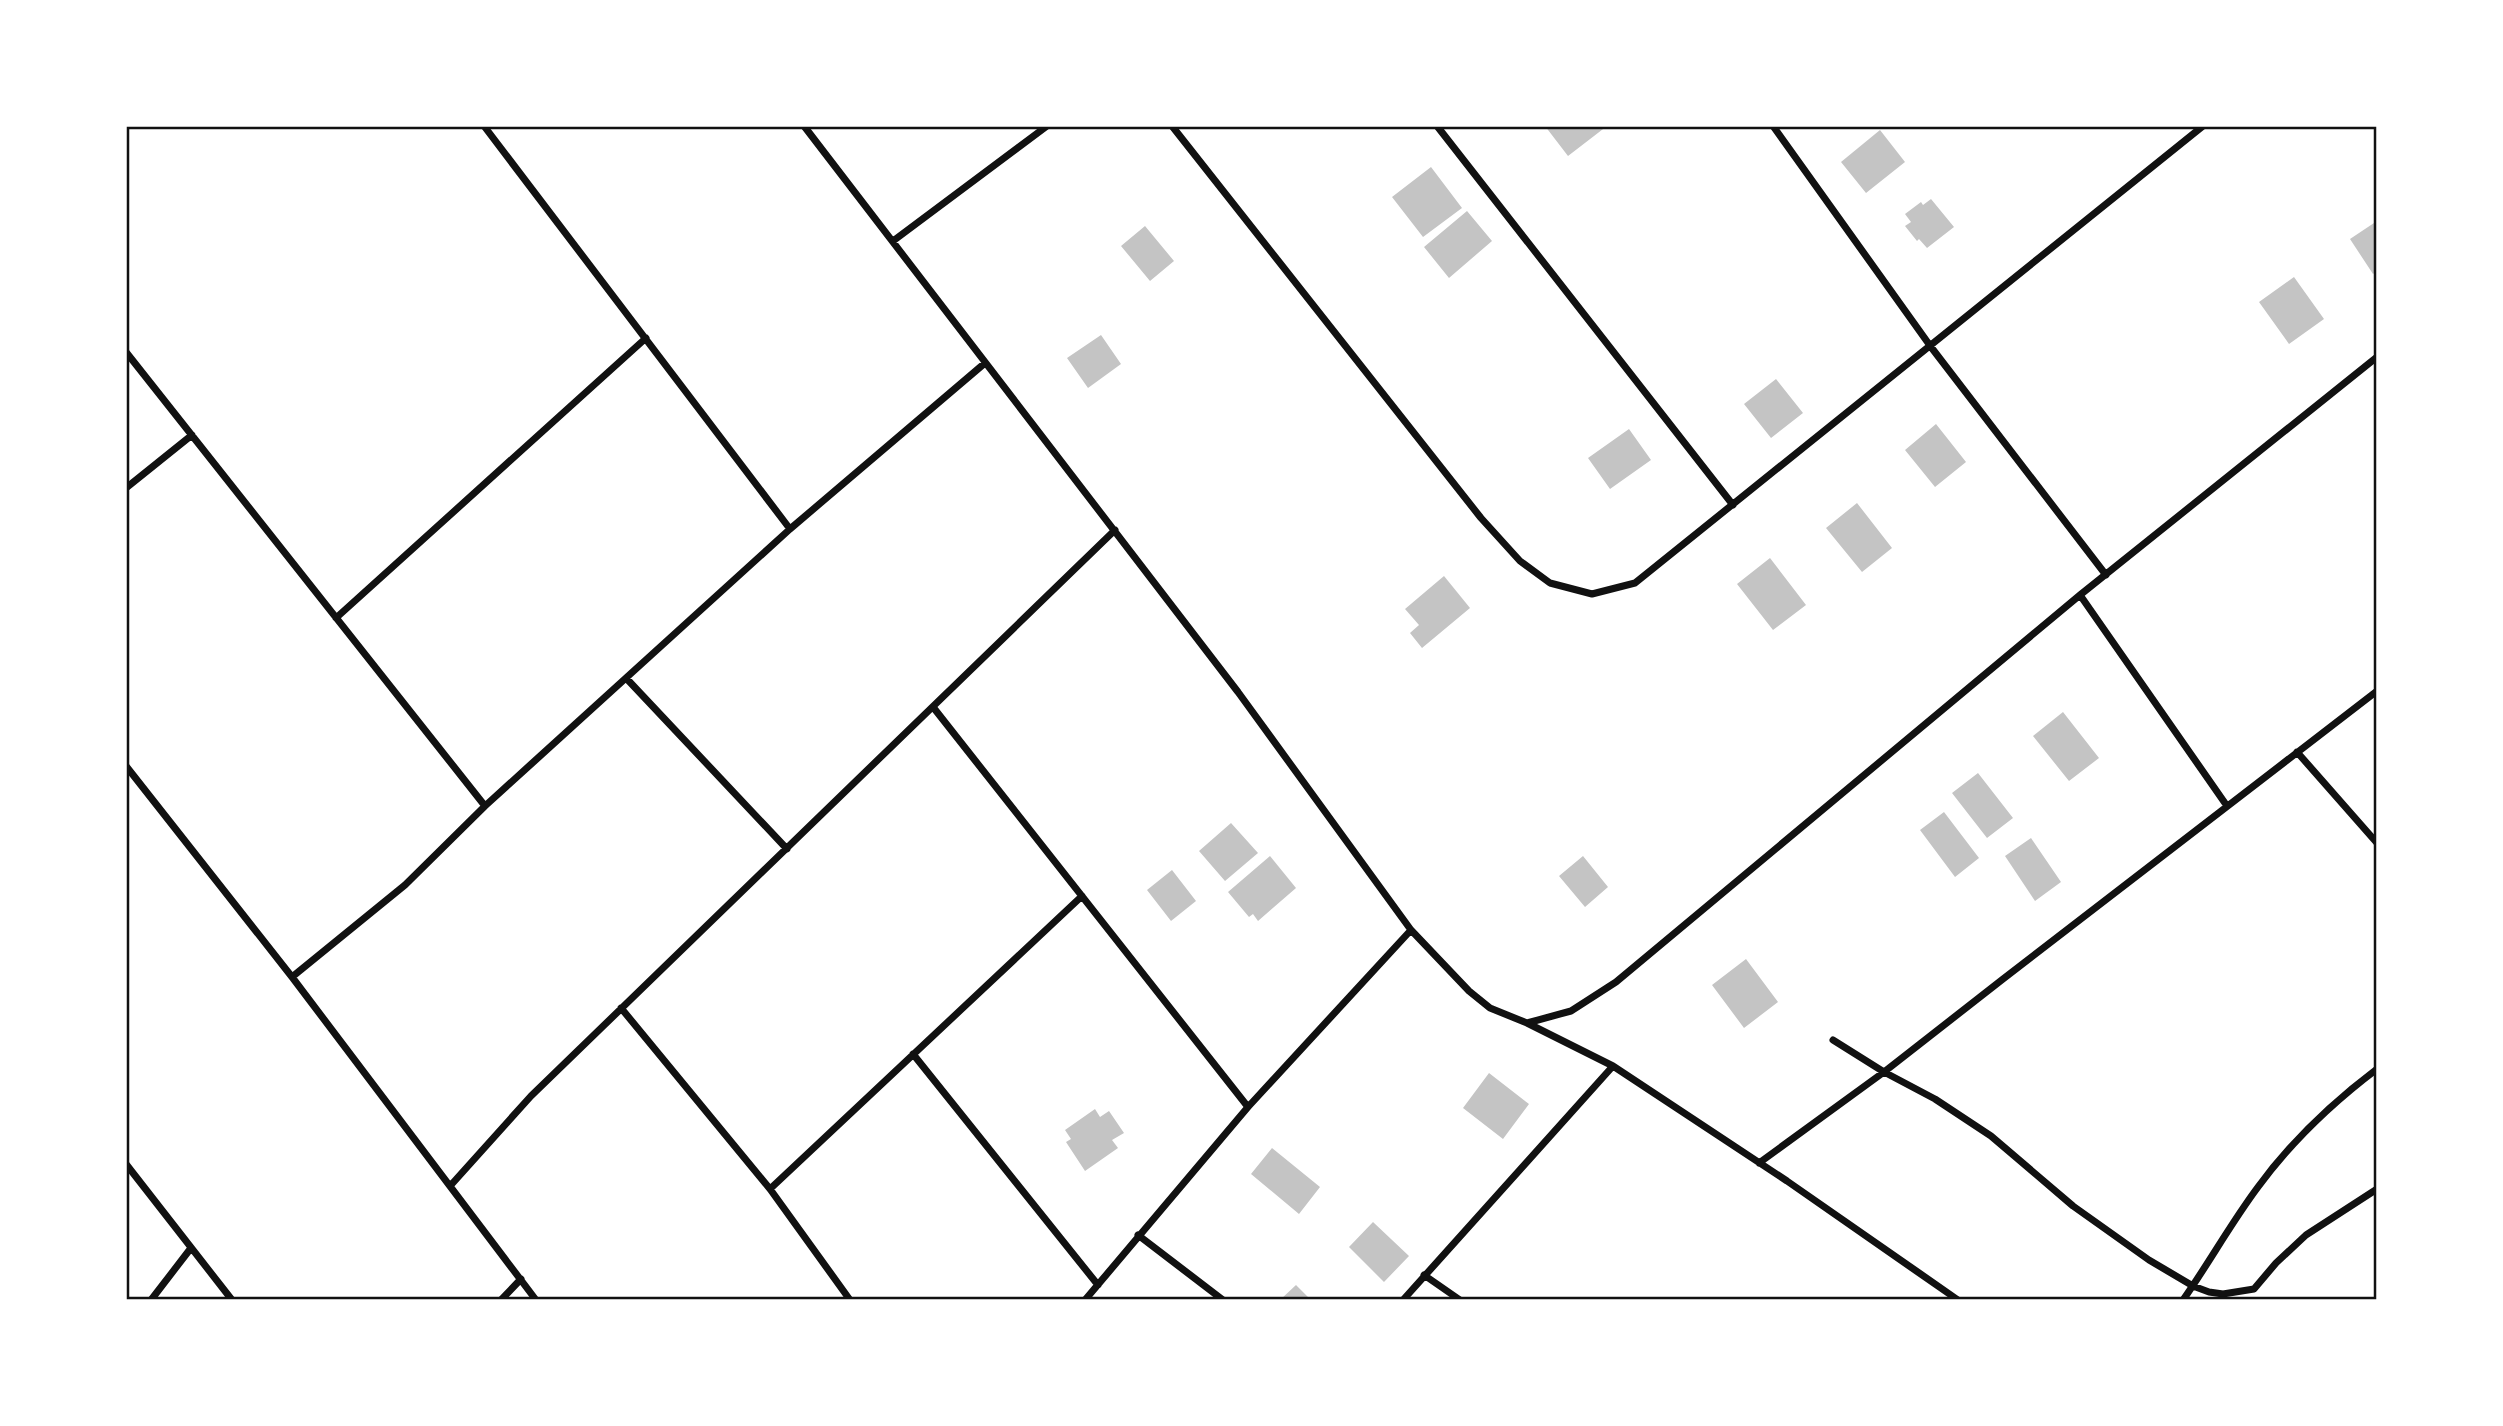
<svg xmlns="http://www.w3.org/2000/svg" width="2503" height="1426" font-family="'Source Serif 4',serif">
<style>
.building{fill:#c4c4c4}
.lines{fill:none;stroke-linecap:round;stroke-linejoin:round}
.minor{stroke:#111;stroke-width:7}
.neatline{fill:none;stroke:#111;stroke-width:2.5}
</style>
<rect width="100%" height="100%" fill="#fff"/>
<path class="building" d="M1545 126H1607L1568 156Z
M1880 130 1905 162 1866 193 1841 162Z
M1431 167 1462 208 1423 237 1392 197Z
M1931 199 1954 227 1927 248 1919 239 1917 241 1905 226 1911 222 1905 214 1921 202 1923 205Z
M1467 211 1492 241 1449 278 1424 247Z
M2377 221V271L2373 274 2350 239Z
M1145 226 1174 261 1150 281 1121 246Z
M2294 277 2324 319 2289 344 2259 302Z
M1101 335 1121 364 1088 388 1067 358Z
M1776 379 1803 413 1771 438 1744 404Z
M1936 424 1966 462 1935 487 1905 450Z
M1629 429 1651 460 1610 489 1588 458Z
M1857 503 1892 548 1862 572 1826 528Z
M1770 558 1806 605 1773 630 1737 584Z
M1444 576 1470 608 1422 648 1410 633 1419 625 1405 609Z
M2063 712 2099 758 2069 781 2033 736Z
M1978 773 2013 818 1987 838 1952 793Z
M1944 812 1979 858 1955 877 1920 830Z
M1231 823 1258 853 1225 881 1199 851Z
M2031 838 2061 882 2035 901 2005 856Z
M1270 856 1296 888 1258 921 1253 914 1249 917 1228 892Z
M1583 856 1608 887 1585 907 1559 876Z
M1172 870 1196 901 1171 921 1147 890Z
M1746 959 1778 1002 1744 1028 1712 985Z
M1489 1073 1529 1104 1503 1139 1463 1108Z
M1095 1109 1100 1117 1109 1111 1124 1133 1112 1140 1118 1148 1085 1171 1066 1142 1071 1139 1065 1130Z
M1272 1148 1320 1187 1299 1214 1251 1174Z
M1373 1222 1409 1256 1384 1282 1349 1247Z
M1296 1285 1311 1300H1280Z"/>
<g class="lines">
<path class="minor" d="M484 126 790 529
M804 126 1238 692 1411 930 1469 991 1490 1008 1527 1023 1571 1011 1616 982 2080 595 2377 357
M1172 126 1481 518 1520 561 1550 583 1592 594 1635 583 2203 126
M1437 126 1733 505
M1773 126 1931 347 2106 575
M893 241 1047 126
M126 352 485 806
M126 488 192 435
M2080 595 2227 806
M336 618 646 338
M626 678 787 849
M933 707 1248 1107
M2297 752 2377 843
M126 766 292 977 536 1300
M292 977 405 885 485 806 790 529 985 363
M621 1008 770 1189 850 1300
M1527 1023 1613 1066 1787 1181 1958 1300
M1833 1040 1884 1072 1935 1099 1991 1136 2073 1206 2149 1260 2193 1286 2209 1292 2223 1294 2254 1289 2276 1263 2306 1235 2377 1189
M913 1054 1098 1285
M1759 1163 1884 1072 2003 979 2377 691
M126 1164 232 1300
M451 1185 531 1096 1115 530
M770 1189 1082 896
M1138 1235 1223 1300
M1424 1275 1460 1300
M151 1300 191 1248
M501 1300 521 1279
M1085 1300 1248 1107 1411 930
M1403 1300 1613 1066
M2183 1300C2209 1263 2231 1223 2258 1187 2291 1142 2332 1103 2377 1069"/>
</g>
<rect width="2503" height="1426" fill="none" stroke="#ffffff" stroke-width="256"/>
<rect x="128" y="128" width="2247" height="1170" class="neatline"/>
</svg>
